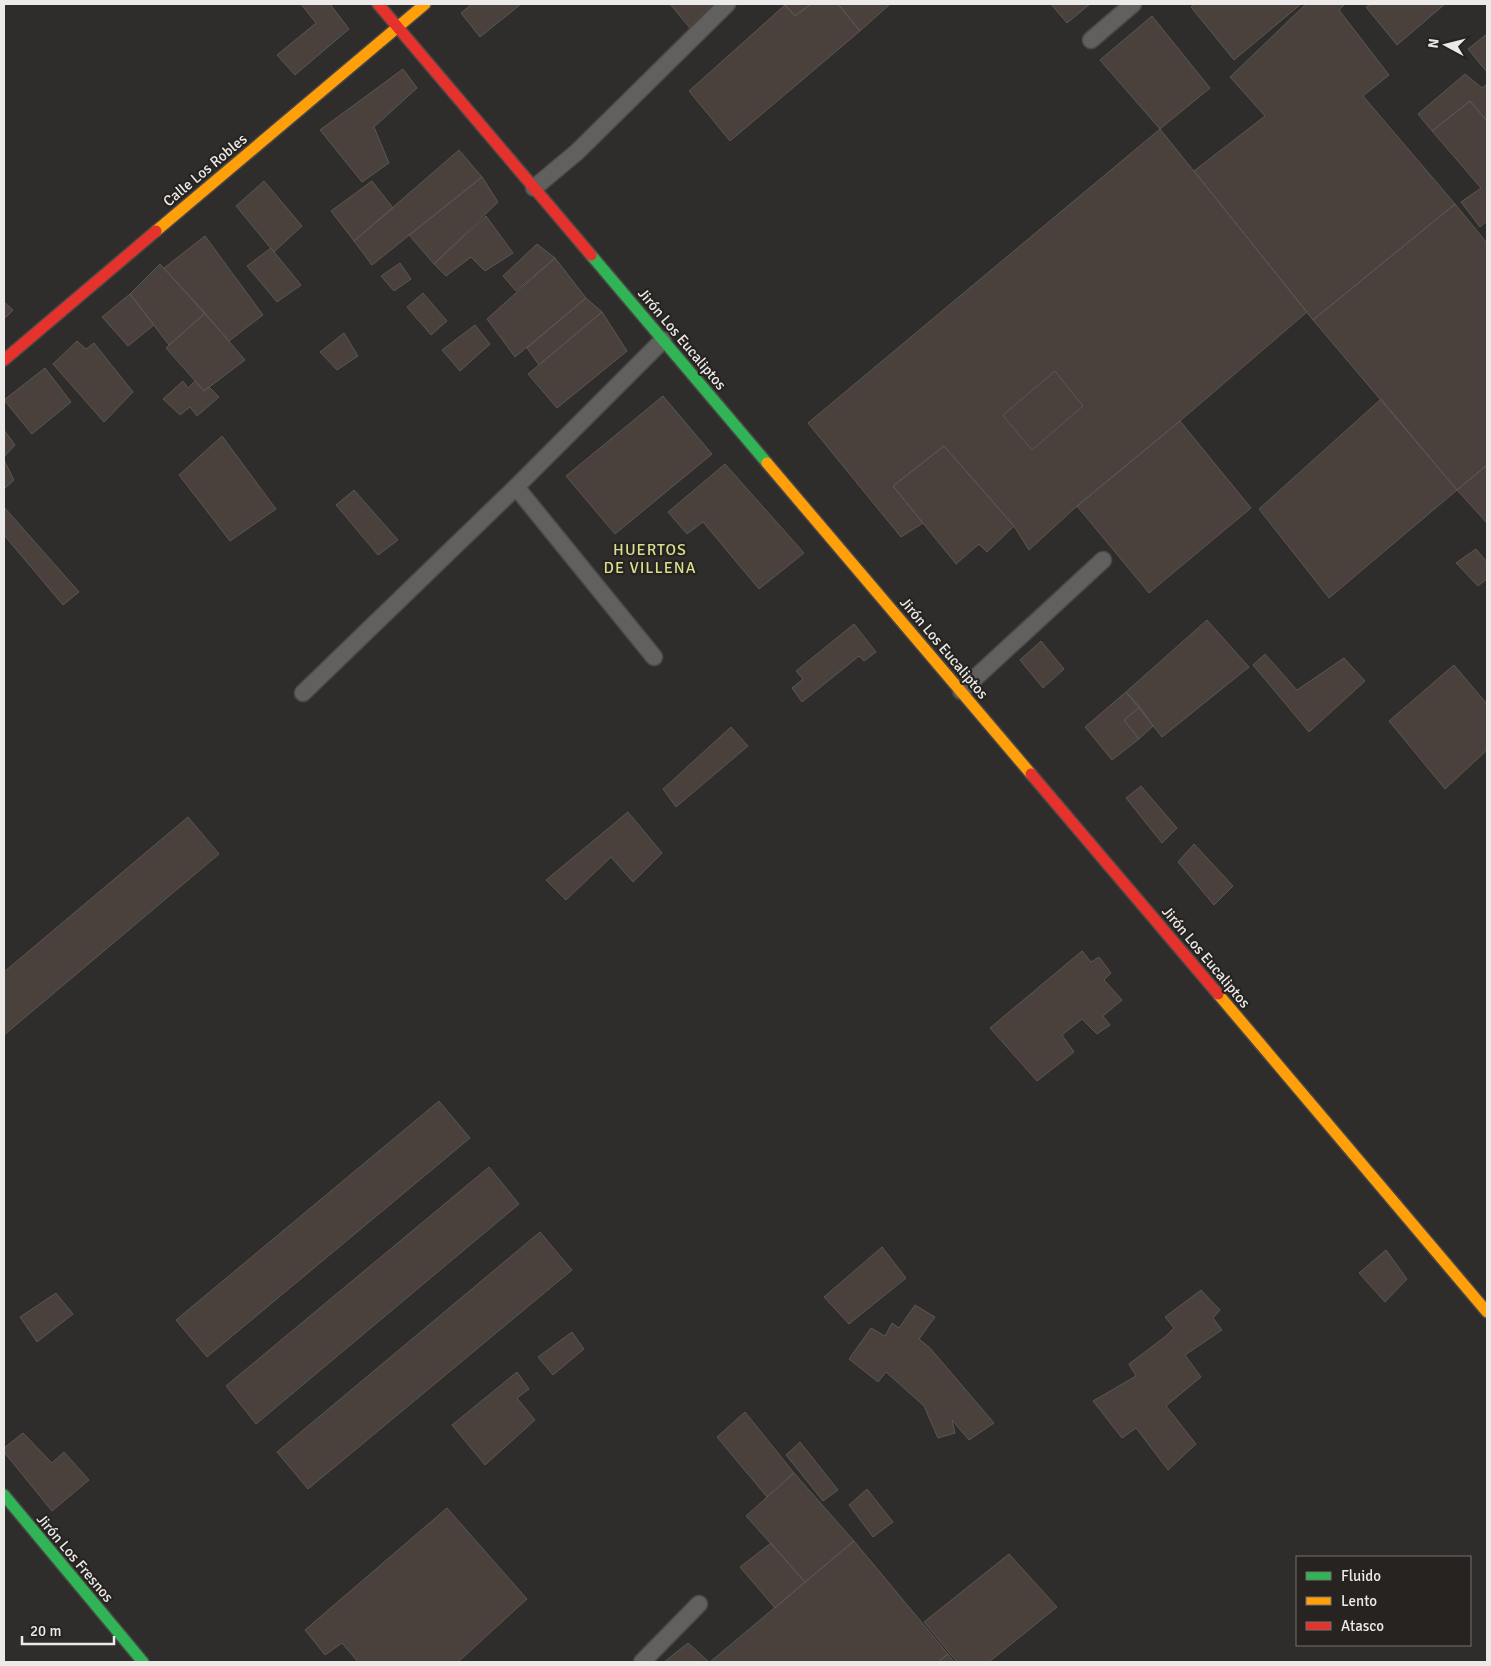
<svg xmlns="http://www.w3.org/2000/svg" width="1491" height="1666" font-family="Signika,sans-serif">
<style>
.building{fill:#4a413c;stroke:#595755}
.lines{fill:none;stroke-linecap:round;stroke-linejoin:round}
.lane-casing{stroke:#4a4846;stroke-width:19}
.fast-casing{stroke:#4a4846;stroke-width:14}
.slow-casing{stroke:#4a4846;stroke-width:14}
.jam-casing{stroke:#4a4846;stroke-width:14}
.lane{stroke:#62605f;stroke-width:16}
.fast{stroke:#30b455;stroke-width:11}
.slow{stroke:#ff9f0a;stroke-width:11}
.jam{stroke:#e5322d;stroke-width:11}
.labels{text-anchor:middle;stroke-width:4.5;stroke-linejoin:round;paint-order:stroke}
.street-label{font-size:15px;fill:#eceae8;stroke:#262320}
.neighbourhood-label{font-size:16px;letter-spacing:1px;fill:#dadf90;stroke:#262320}
</style>
<rect width="100%" height="100%" fill="#2f2d2b"/>
<path class="building" d="M301 4H330L349 29 295 75 277 55 316 23Z
M472 4H521L480 37 461 13Z
M670 4H721L690 28Z
M784 4H811L795 16Z
M811 4H838L860 31 730 141 689 91 785 5 795 16Z
M838 4H890L860 31Z
M1051 4H1090L1067 23Z
M1194 4H1301L1234 60 1191 7Z
M1306 4H1345L1339 10 1389 75 1363 96 1455 204 1313 320 1194 171 1265 116 1230 77Z
M1371 4H1445L1397 45 1366 7Z
M1152 16 1210 88 1160 129 1100 60Z
M1487 34V72L1468 49Z
M403 69 417 88 374 127 389 163 362 182 320 130Z
M1465 74 1482 88 1487 84V119L1486 120 1470 101 1432 131 1418 114Z
M1470 101 1486 120 1487 119V221L1480 227 1461 202 1481 188 1432 131Z
M1160 129 1307 312 1180 421 1077 506 1029 550 1014 526 944 446 893 486 923 523 901 537 808 423Z
M459 150 482 177 372 265 354 241Z
M482 177 498 202 434 264 409 235Z
M264 181 302 226 274 252 236 206Z
M372 181 393 208 354 241 331 211Z
M1455 204 1487 243V465L1457 490 1313 320Z
M486 216 513 253 485 271 471 257 446 276 434 264Z
M205 236 263 315 229 341 164 268Z
M537 244 555 258 516 291 503 276Z
M271 248 301 285 277 302 247 266Z
M555 258 586 298 515 357 487 319Z
M400 263 411 279 394 291 381 276Z
M160 264 205 313 169 345 130 294Z
M423 293 447 321 431 335 407 307Z
M130 294 154 325 128 346 102 317Z
M586 298 602 312 539 365 527 348Z
M4 302 13 310 4 319Z
M602 312 627 351 557 408 528 374Z
M205 313 245 360 204 391 166 348Z
M475 325 490 344 460 371 442 350Z
M344 333 358 356 337 370 320 352Z
M77 341 86 349 94 343 133 392 104 422 53 364Z
M45 368 71 402 32 434 4 400Z
M1055 371 1083 406 1032 450 1005 418 1003 415Z
M183 381 188 388 195 381 204 391 209 387 219 397 197 416 190 407 180 415 163 399Z
M663 396 712 454 615 534 566 476Z
M1381 399 1457 490 1329 598 1259 509Z
M1180 421 1251 508 1149 593 1077 506Z
M4 430 15 445 4 457Z
M222 436 276 509 230 541 179 475Z
M944 446 1014 526 987 552 979 544 956 564 893 486Z
M4 460 14 480 4 489Z
M725 464 804 553 759 589 703 522 687 534 668 512Z
M1487 465V523L1457 490Z
M354 490 398 540 378 555 336 505Z
M4 507 79 592 63 605 4 535Z
M1476 549 1487 562V579L1478 586 1456 563Z
M1207 620 1249 667 1162 737 1126 692Z
M854 624 876 652 864 661 859 656 802 702 792 688 803 679 796 671Z
M1041 641 1064 669 1043 688 1020 660Z
M1265 654 1297 690 1344 658 1365 681 1309 732 1253 665Z
M1454 665 1487 704V750L1445 789 1389 721Z
M1126 692 1140 707 1124 720 1139 739 1112 760 1085 727Z
M1140 707 1153 726 1139 739 1124 720Z
M731 727 748 746 676 807 663 789Z
M1141 786 1177 828 1162 843 1126 798Z
M628 812 662 853 633 882 611 857 566 900 546 880Z
M188 817 219 854 4 1035V972Z
M1194 844 1233 886 1214 905 1178 862Z
M1082 951 1091 962 1099 957 1111 973 1104 980 1122 1000 1103 1016 1110 1025 1097 1034 1082 1019 1062 1035 1074 1052 1037 1081 990 1028Z
M439 1101 470 1138 207 1357 176 1320Z
M489 1167 519 1204 256 1424 226 1386Z
M540 1232 572 1270 308 1489 277 1452Z
M882 1247 906 1278 849 1324 824 1297Z
M1386 1250 1407 1279 1385 1302 1359 1273Z
M1201 1290 1220 1310 1213 1318 1222 1330 1185 1355 1201 1377 1166 1406 1196 1444 1168 1470 1136 1428 1122 1438 1093 1401 1136 1376 1129 1364 1166 1336 1174 1328 1165 1317Z
M56 1293 73 1314 37 1342 20 1317Z
M915 1305 935 1317 919 1339 930 1348 994 1423 969 1440 952 1420 955 1433 938 1438 924 1406 886 1372 878 1382 849 1359 871 1328 885 1336 892 1323 899 1328Z
M572 1332 584 1349 553 1375 538 1357Z
M517 1372 529 1389 517 1398 535 1420 485 1465 452 1425Z
M745 1412 794 1473 767 1497 717 1437Z
M23 1433 52 1463 64 1452 89 1480 52 1511 4 1452V1448Z
M800 1442 838 1490 823 1501 786 1455Z
M794 1473 854 1541 805 1582 746 1516Z
M867 1489 893 1522 873 1537 849 1505Z
M447 1508 527 1599 458 1662H358L342 1643 325 1655 305 1630Z
M854 1541 948 1654 938 1662H710Z
M771 1543 805 1582 775 1608 740 1567Z
M1009 1554 1057 1607 989 1662H957L924 1622Z
M688 1643 709 1662H664Z
M948 1654 954 1662H938Z"/>
<g class="lines">
<g class="lane-casing">
<path id="lane" d="M1091 40 1133 4
M534 188 577 152 727 4
M516 487 654 657
M961 691 1103 560
M303 693 516 487 663 340
M642 1662 699 1604"/>
</g>
<g class="fast-casing">
<path id="fast" d="M591 255 767 463
M4 1495 143 1662"/>
</g>
<g class="slow-casing">
<path id="slow" d="M156 231 425 4
M767 463 1031 774
M1218 994 1487 1312"/>
</g>
<g class="jam-casing">
<path id="jam" d="M378 4 591 255
M4 360 156 231
M1031 774 1218 994"/>
</g>
<use href="#lane" class="lane"/>
<use href="#fast" class="fast"/>
<use href="#slow" class="slow"/>
<use href="#jam" class="jam"/>
</g>
<g class="labels">
<g class="street-label">
<text transform="translate(205 170) rotate(-40)" y="5">Calle Los Robles</text>
<text transform="translate(682 339) rotate(50)" y="5">Jirón Los Eucaliptos</text>
<text transform="translate(944 648) rotate(50)" y="5">Jirón Los Eucaliptos</text>
<text transform="translate(1206 957) rotate(50)" y="5">Jirón Los Eucaliptos</text>
<text transform="translate(75 1558) rotate(50)" y="5">Jirón Los Fresnos</text>
</g>
<g class="neighbourhood-label">
<text x="650" y="555">HUERTOS<tspan x="650" dy="18">DE VILLENA</tspan></text>
</g>
</g>
<rect width="1491" height="1666" fill="none" stroke="#eceae8" stroke-width="10"/>
<rect x="1296" y="1556" width="175" height="90" fill="#262320" stroke="#757370"/>
<rect x="1306" y="1572" width="25" height="8" fill="#30b455" stroke="#757370"/>
<text x="1341" y="1581" font-size="15" fill="#eceae8">Fluido</text>
<rect x="1306" y="1597" width="25" height="8" fill="#ff9f0a" stroke="#757370"/>
<text x="1341" y="1606" font-size="15" fill="#eceae8">Lento</text>
<rect x="1306" y="1622" width="25" height="8" fill="#e5322d" stroke="#757370"/>
<text x="1341" y="1631" font-size="15" fill="#eceae8">Atasco</text>
<g transform="translate(1446 45) rotate(277)" stroke="#262320" stroke-width="4" paint-order="stroke">
<path d="M0-4L9 19L0 12L-9 19Z" fill="#eceae8"/>
<text y="-8" font-size="14" font-weight="bold" text-anchor="middle" fill="#eceae8">N</text>
</g>
<path d="M22 1636v8h92v-8" fill="none" stroke="#eceae8" stroke-width="2.5"/>
<text x="30" y="1636" font-size="15" fill="#eceae8" stroke="#262320" stroke-width="4" paint-order="stroke">20 m</text>
</svg>
